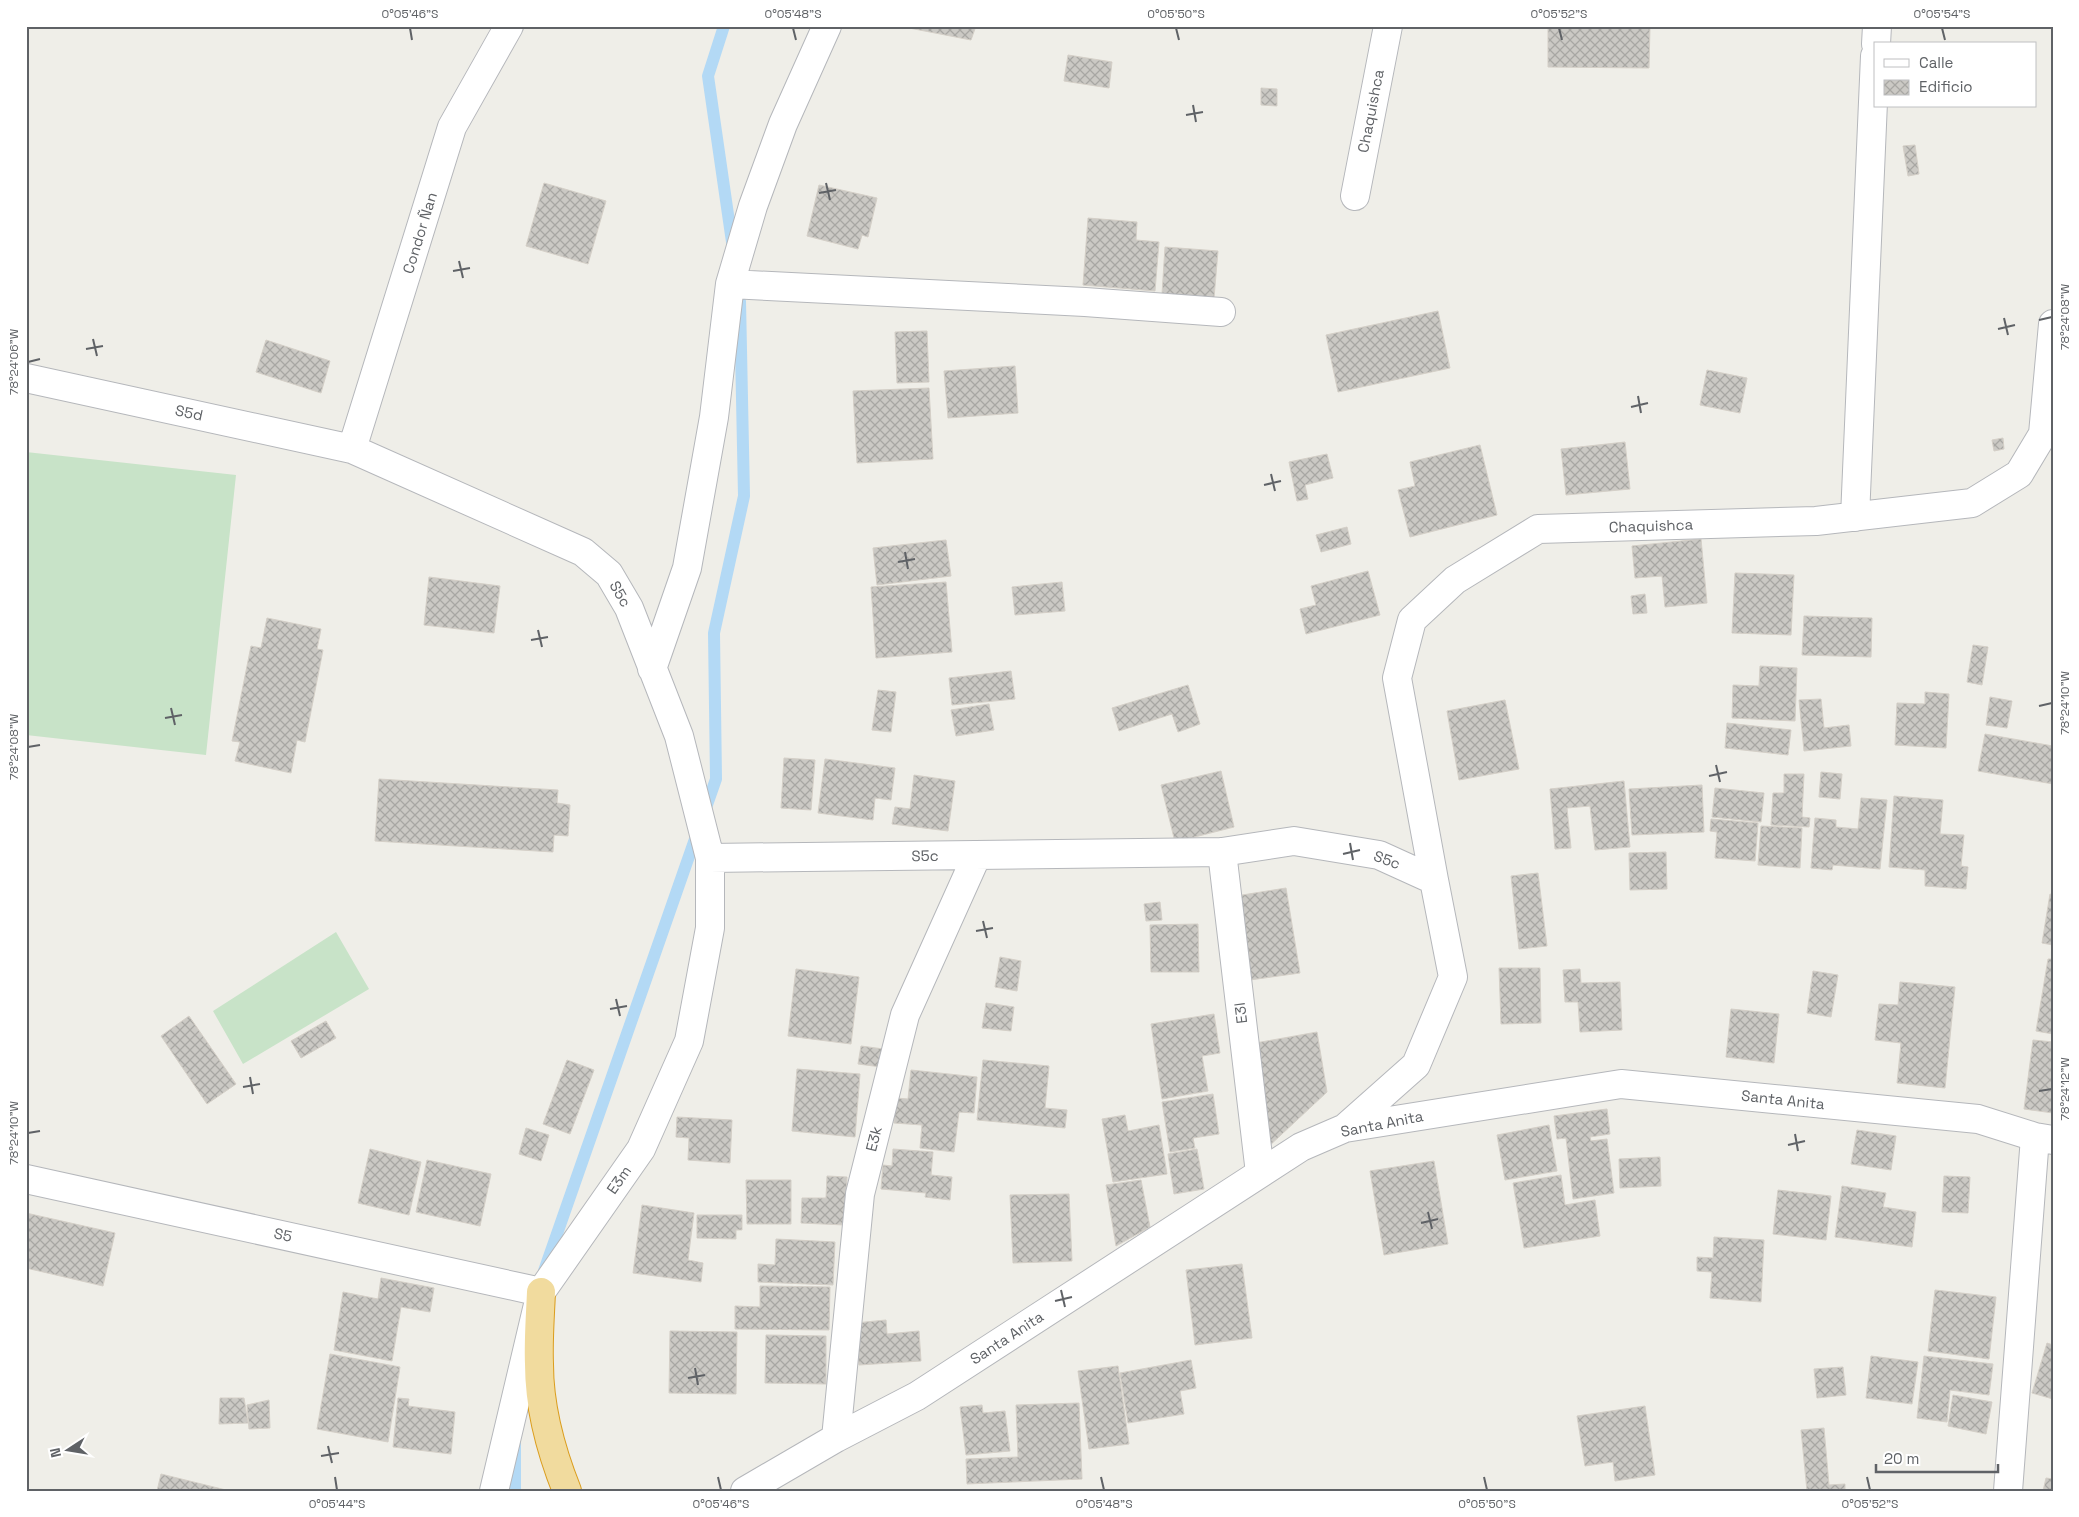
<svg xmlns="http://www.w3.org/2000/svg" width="2079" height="1517" font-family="'Space Grotesk',sans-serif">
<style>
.garden{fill:#c8e3c8}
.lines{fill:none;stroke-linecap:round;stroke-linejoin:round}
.stream{stroke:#b3d9f5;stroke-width:12}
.building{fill:url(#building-cross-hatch);stroke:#d4cfc7}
.minor-casing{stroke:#b5b7bb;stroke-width:30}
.highway-casing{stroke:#db9d1d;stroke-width:30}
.minor{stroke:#fff;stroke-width:28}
.highway{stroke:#f1db9e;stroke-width:28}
.ticks{fill:none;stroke:#5f6266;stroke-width:2}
.labels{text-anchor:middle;stroke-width:4;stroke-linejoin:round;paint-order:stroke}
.street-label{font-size:15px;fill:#5f6266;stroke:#fff}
.neatline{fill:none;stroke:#5f6266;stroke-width:2}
.ticks-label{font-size:12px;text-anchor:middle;fill:#5f6266}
</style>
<defs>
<pattern id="building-cross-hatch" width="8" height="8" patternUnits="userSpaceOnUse" patternTransform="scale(1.25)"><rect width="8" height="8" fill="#cbc9c4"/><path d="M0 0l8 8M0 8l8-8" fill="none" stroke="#a8a7a3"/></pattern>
</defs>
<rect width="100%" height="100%" fill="#efeee8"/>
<path class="garden" d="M26 452 236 475 206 755 26 735Z
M336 932 369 989 243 1064 213 1011Z"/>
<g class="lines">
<path class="stream" d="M724 26 708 76 733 249
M544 1271 716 779 714 633 744 496 740 301
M515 1443V1491"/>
</g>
<path class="building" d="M899 26H976L971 40Z
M1548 26H1650L1649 68 1548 67Z
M1068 55 1112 62 1109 88 1064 81Z
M1261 88 1277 89V106L1261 105Z
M1915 145 1919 174 1908 176 1903 146Z
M544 183 606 201 588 264 526 246Z
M819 185 877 198 868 237 862 235 858 249 807 236Z
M1088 218 1137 222 1136 240 1159 242 1155 291 1083 285Z
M1165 247 1218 251 1214 298 1162 294Z
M1438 311 1450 368 1338 392 1326 335Z
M927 331 929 382 897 383 895 332Z
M266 340 330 361 321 393 256 372Z
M1015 366 1018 413 948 418 944 371Z
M1707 370 1747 378 1740 413 1700 405Z
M929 388 933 459 857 463 853 391Z
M2003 438 2004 449 1994 451 1992 440Z
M1625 442 1630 489 1566 495 1561 449Z
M1480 445 1497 515 1410 537 1398 490 1415 486 1410 462Z
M1327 454 1333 478 1305 485 1308 499 1297 501 1289 462Z
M1347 527 1351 544 1321 552 1316 535Z
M1701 539 1707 603 1665 607 1662 576 1635 578 1632 546Z
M946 540 951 576 877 585 873 548Z
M1368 571 1380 615 1306 634 1300 609 1316 605 1311 586Z
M1735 573 1794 575 1791 635 1732 633Z
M429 577 500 586 494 633 424 625Z
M946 582 952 652 876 658 871 587Z
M1062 582 1065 611 1015 615 1012 587Z
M1645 594 1647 613 1633 614 1631 596Z
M1804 616 1872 618 1871 657 1802 655Z
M267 618 321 629 317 649 323 650 305 742 297 740 291 773 235 761 240 742 232 741 251 646 261 648Z
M1973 645 1988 647 1982 685 1967 682Z
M1760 666 1797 668 1795 721 1732 718 1733 685 1759 686Z
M1011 671 1015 699 952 705 949 678Z
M1188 685 1200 724 1178 732 1172 714 1119 731 1112 708Z
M878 690 896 692 891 732 872 730Z
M1925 692 1949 694 1946 748 1895 745 1897 703 1925 704Z
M1990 697 2012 701 2007 728 1986 725Z
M1821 699 1824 728 1849 725 1851 746 1804 751 1799 700Z
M1505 700 1519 769 1459 780 1447 711Z
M989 704 994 730 956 736 951 710Z
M1727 723 1791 730 1788 755 1725 748Z
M1985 734 2053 746V784L1978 771Z
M784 758 815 760 811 810 781 808Z
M825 759 895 768 891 800 875 798 873 820 818 813Z
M1221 771 1234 827 1175 842 1161 785Z
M1821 772 1842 774 1840 799 1819 797Z
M1784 774H1804L1802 817 1810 818 1809 827 1771 825 1773 793H1784Z
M914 775 955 781 948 831 892 824 895 807 910 809Z
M379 779 558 790 557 803 570 805 568 836 554 835 553 852 375 841Z
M1624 781 1630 847 1595 850 1590 806 1567 808 1571 848 1555 849 1550 789Z
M1702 785 1704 832 1632 835 1629 789Z
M1715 788 1764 793 1761 822 1712 817Z
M1894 796 1943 800 1940 834 1964 835 1961 866 1968 867 1966 889 1925 886V870L1889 867Z
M1861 798 1887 800 1880 869 1833 865 1832 870 1811 868 1815 818 1836 820V827L1858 829Z
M1711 819 1758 823 1755 861 1715 858 1717 832 1710 831Z
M1761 826 1802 828 1800 868 1758 865Z
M1666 852 1667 889 1630 890 1629 853Z
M1538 873 1547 946 1519 949 1511 876Z
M1286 888 1300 973 1250 980 1236 896Z
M2050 894 2053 895V945L2042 943Z
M1160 902 1162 920 1146 921 1144 904Z
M1198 924 1199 972H1151L1150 925Z
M1000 957 1021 961 1017 991 995 987Z
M2048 959H2053V1034L2036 1031Z
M1499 968H1540L1541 1023 1501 1024Z
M796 969 859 977 851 1044 788 1036Z
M1580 969 1581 983 1620 982 1622 1030 1580 1032 1578 1002H1565L1563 970Z
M1813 971 1838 975 1831 1017 1807 1013Z
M1900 982 1955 987 1945 1088 1897 1083 1901 1043 1875 1040 1879 1004 1898 1005Z
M986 1003 1014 1007 1011 1031 982 1028Z
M1731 1009 1779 1014 1774 1063 1726 1057Z
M1214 1014 1220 1053 1202 1056 1208 1091 1162 1099 1151 1024Z
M189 1016 236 1084 207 1104 161 1036Z
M326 1021 336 1038 301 1058 291 1041Z
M1317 1032 1327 1092 1267 1148 1250 1044Z
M2033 1040 2053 1042V1113L2024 1109Z
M861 1046 891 1050 889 1068 858 1064Z
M567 1060 594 1070 570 1134 543 1124Z
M983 1060 1049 1066 1045 1108 1067 1110 1065 1128 977 1120Z
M797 1069 860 1074 855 1137 792 1131Z
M911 1070 977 1077 974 1113 959 1112 954 1152 920 1148 922 1125 894 1123 896 1098 908 1099Z
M1213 1094 1219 1134 1193 1138 1195 1148 1170 1152 1162 1102Z
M1607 1109 1610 1134 1590 1137 1591 1141 1607 1139 1614 1193 1573 1199 1566 1138 1557 1139 1554 1116Z
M1125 1115 1128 1131 1159 1125 1167 1174 1113 1182 1102 1119Z
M677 1117 732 1120 730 1163 688 1160 689 1138 676 1137Z
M1549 1125 1557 1171 1505 1180 1497 1135Z
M526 1128 549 1135 541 1161 519 1154Z
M1857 1130 1896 1136 1891 1170 1851 1164Z
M370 1149 421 1162 409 1215 358 1203Z
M893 1149 933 1152 931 1175 952 1177 950 1200 925 1197 926 1193 881 1189 883 1165 892 1166Z
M1197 1149 1204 1189 1174 1194 1168 1154Z
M1660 1157 1661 1186 1620 1188 1619 1159Z
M427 1160 491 1174 480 1226 416 1212Z
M1434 1161 1448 1244 1384 1255 1370 1171Z
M1561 1175 1565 1205 1595 1200 1600 1236 1524 1248 1513 1183Z
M827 1176 847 1177 845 1225 801 1223 802 1198H826Z
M1944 1176 1970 1177 1968 1213 1942 1212Z
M746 1180H791V1224H747Z
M1141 1180 1150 1227 1116 1246 1106 1185Z
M1842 1186 1886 1193 1883 1207 1916 1212 1912 1247 1835 1237Z
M1778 1190 1831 1196 1826 1240 1773 1234Z
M1069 1194 1072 1261 1013 1263 1010 1195Z
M642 1205 694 1213 688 1260 703 1263 701 1282 633 1273Z
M26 1213 115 1233 103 1286 26 1268Z
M697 1215H742V1230H736V1239L697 1238Z
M1714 1237 1764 1240 1761 1302 1710 1298 1712 1272 1697 1271V1257L1713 1258Z
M776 1239 835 1242 833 1285 758 1282V1264L775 1265Z
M1242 1264 1252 1338 1195 1345 1186 1270Z
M381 1278 434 1288 430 1312 401 1307 392 1361 334 1350 343 1292 378 1299Z
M760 1286 830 1287 829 1330 735 1329V1306L760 1307Z
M1935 1290 1996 1297 1989 1359 1928 1351Z
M886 1320 887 1334 919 1331 921 1361 859 1365 855 1323Z
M670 1331 737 1332 736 1394 669 1393Z
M766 1335 826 1336V1384L765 1383Z
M2047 1343 2053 1345V1399L2032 1393Z
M330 1354 400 1367 388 1442 317 1429Z
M1871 1356 1918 1362 1912 1404 1866 1398Z
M1924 1356 1993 1364 1989 1395 1950 1390 1947 1422 1917 1418Z
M1191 1360 1196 1388 1180 1391 1184 1414 1128 1423 1120 1373Z
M1118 1366 1129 1444 1089 1449 1078 1371Z
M1843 1367 1846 1395 1817 1398 1814 1369Z
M1953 1395 1992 1402 1986 1434 1948 1426Z
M220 1398H244L248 1423 219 1424Z
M398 1398 409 1399 408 1406 455 1412 451 1454 393 1447Z
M269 1400 270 1428 249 1429 247 1405Z
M1079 1403 1082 1479 967 1484 966 1459 1018 1457 1016 1405Z
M982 1405 983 1413 1005 1411 1010 1451 966 1455 960 1407Z
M1645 1406 1655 1475 1615 1481 1613 1462 1585 1466 1577 1416Z
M1824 1428 1829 1485 1845 1484V1491H1807L1801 1430Z
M161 1474 230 1491H157Z
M2046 1478 2053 1479V1491H2043Z"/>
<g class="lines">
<g class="minor-casing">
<path id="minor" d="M1876 44 1877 26
M1355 196 1388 26
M730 284 1085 302 1221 312
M26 378 352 449 583 552 609 574 629 608 679 736 710 858 1222 852 1294 841 1379 855 1434 880 1453 977 1416 1065 1345 1128
M352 449 452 127 509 26
M1855 517 1875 56
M652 669 687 568 714 417 730 284 753 206 783 124 827 26
M1222 852 1260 1173
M1434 880 1397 678 1412 620 1455 580 1538 529 1816 521 1972 503 2019 474 2043 434 2053 324
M26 1179 541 1292
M836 1438 860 1194 905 1015 977 855
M494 1491 541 1292 641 1149 689 1041 710 928V858
M745 1491 836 1438 917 1396 1301 1147 1345 1128 1621 1084 1978 1119 2035 1137 2053 1140
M2008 1491 2035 1137"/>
</g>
<g class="highway-casing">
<path id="highway" d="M541 1292C540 1316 538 1340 539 1364 539 1407 551 1451 567 1491"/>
</g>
<use href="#minor" class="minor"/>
<use href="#highway" class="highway"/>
</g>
<path class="ticks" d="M410 28 412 40M793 28 796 40M1176 28 1179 40M1559 28 1562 40M1942 28 1945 40M1193 105 1196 122M1186 115 1203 112M826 183 830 200M819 193 836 190M459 261 463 278M453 271 470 268M2004 318 2008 335M2039 320 2052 317M1998 329 2015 325M93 339 97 356M86 349 103 346M28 362 40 359M1638 396 1641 413M1631 407 1648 403M1271 474 1275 491M1264 485 1281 481M905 552 908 569M898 562 915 559M538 630 542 647M531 640 548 637M2039 706 2052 703M171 708 175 725M165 718 182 715M28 747 40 745M1716 765 1720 782M1709 776 1727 772M1350 843 1353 860M1343 854 1360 850M983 921 987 938M976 931 993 928M616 999 620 1016M610 1009 627 1006M250 1077 253 1094M243 1087 260 1084M2039 1091 2052 1089M28 1133 40 1131M1795 1134 1798 1151M1788 1145 1805 1141M1428 1212 1432 1229M1421 1223 1438 1219M1061 1290 1065 1307M1055 1301 1072 1297M695 1368 698 1385M688 1378 705 1375M328 1446 332 1463M321 1456 339 1453M335 1477 337 1490M718 1477 721 1490M1101 1477 1104 1490M1484 1477 1487 1490M1867 1477 1870 1490"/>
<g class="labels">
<g class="street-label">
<text transform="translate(1371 111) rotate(-79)" y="5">Chaquishca</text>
<text transform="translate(420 233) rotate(-73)" y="5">Condor Ñan</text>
<text transform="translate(189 413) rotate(12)" y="5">S5d</text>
<text transform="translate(1651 526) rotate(-2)" y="5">Chaquishca</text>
<text transform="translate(620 594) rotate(60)" y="5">S5c</text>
<text transform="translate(925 856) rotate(-1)" y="5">S5c</text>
<text transform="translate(1387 860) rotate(20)" y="5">S5c</text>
<text transform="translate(1241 1013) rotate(-97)" y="5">E3l</text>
<text transform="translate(1783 1100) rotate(6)" y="5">Santa Anita</text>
<text transform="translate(1382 1124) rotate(-11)" y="5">Santa Anita</text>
<text transform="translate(874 1139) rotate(-76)" y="5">E3k</text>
<text transform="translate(619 1180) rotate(-55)" y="5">E3m</text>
<text transform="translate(283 1235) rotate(12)" y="5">S5</text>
<text transform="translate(1007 1338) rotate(-33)" y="5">Santa Anita</text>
</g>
</g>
<rect width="2079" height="1517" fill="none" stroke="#ffffff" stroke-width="55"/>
<rect x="1874" y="42" width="162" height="65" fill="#ffffff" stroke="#bfc0c2"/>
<rect x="1884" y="59" width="25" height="8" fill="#ffffff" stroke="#bfc0c2"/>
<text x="1919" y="68" font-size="15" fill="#5f6266">Calle</text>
<rect x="1884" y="80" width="25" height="15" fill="url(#building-cross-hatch)" stroke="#bfc0c2"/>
<text x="1919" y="92" font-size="15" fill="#5f6266">Edificio</text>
<g transform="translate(68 1450) rotate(258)" stroke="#ffffff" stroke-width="4" paint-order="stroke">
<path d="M0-4L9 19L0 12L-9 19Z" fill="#5f6266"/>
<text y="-8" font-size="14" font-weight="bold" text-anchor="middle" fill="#5f6266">N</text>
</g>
<path d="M1876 1464v8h122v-8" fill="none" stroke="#5f6266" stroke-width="2.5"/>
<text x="1884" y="1464" font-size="15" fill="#5f6266" stroke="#ffffff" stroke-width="4" paint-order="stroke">20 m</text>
<rect x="28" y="28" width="2024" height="1462" class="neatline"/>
<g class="ticks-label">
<text x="410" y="18">0°05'46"S</text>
<text x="793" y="18">0°05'48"S</text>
<text x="1176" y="18">0°05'50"S</text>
<text x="1559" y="18">0°05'52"S</text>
<text x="1942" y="18">0°05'54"S</text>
<text transform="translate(2065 317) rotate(-90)" y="4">78°24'08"W</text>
<text transform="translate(14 362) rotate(-90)" y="4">78°24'06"W</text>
<text transform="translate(2065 703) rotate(-90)" y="4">78°24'10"W</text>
<text transform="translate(14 747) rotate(-90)" y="4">78°24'08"W</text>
<text transform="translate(2065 1089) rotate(-90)" y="4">78°24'12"W</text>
<text transform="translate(14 1133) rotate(-90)" y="4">78°24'10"W</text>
<text x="337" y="1508">0°05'44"S</text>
<text x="721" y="1508">0°05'46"S</text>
<text x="1104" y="1508">0°05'48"S</text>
<text x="1487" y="1508">0°05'50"S</text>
<text x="1870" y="1508">0°05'52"S</text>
</g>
</svg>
